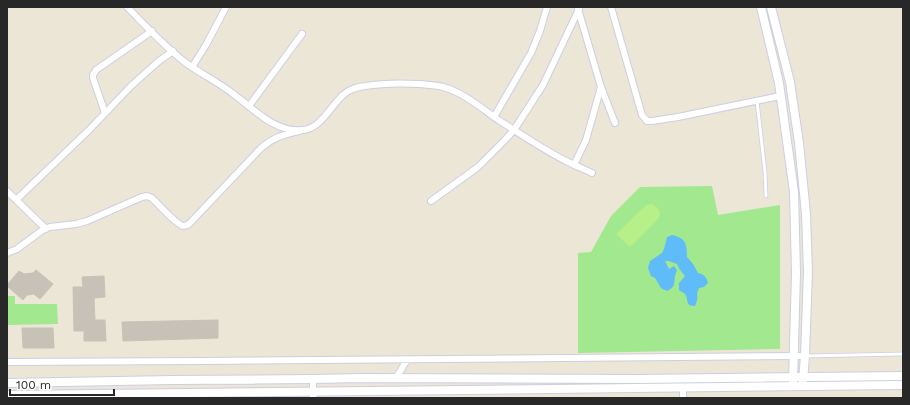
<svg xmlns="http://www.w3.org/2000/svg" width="910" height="405" font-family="'Work Sans',sans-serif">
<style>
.green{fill:#a1e88f}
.pitch{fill:#b7f089}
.water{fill:#60bcf8}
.building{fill:#c7c2b8;stroke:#c7c2b1}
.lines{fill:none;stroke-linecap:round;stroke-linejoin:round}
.service-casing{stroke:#cdcee2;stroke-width:4.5}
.minor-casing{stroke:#cdcee2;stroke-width:8}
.tertiary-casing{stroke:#cdcee2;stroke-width:10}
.service{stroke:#fff;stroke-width:3}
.minor{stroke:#fff;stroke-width:6}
.tertiary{stroke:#fff;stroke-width:8}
</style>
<rect width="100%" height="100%" fill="#ece6d7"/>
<path class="green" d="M712 186 718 215 780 205V349L578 353V253L591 252 611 216 640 187Z
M7 296H15V304H57L58 324 7 325Z"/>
<path class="pitch" d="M652 204C661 209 662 214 656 221L630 247 616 234 643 208 647 205Z"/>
<path class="water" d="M672 235C686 238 687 244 687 257L693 264 698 273C704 274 707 278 708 283L704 287 699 288 697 293C698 298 697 302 695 306 685 306 689 300 685 294 683 292 681 292 679 290V283L685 276 680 270 677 264 669 261H665L669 269 674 266 677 270C677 271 675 276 675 276 674 285 675 287 667 291L661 288 655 278 651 276 648 268 650 261 662 253 664 249 667 237Z"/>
<path class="building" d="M36 270 53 284 40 299 34 294 27 295 23 300 7 286V285L19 271 24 274 33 273Z
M104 276 105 297 94 298 95 320H105L106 341H84V331H74L73 287H83L82 277Z
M218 320V338L123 341 122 322Z
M22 328H53L54 348H23Z"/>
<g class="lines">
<g class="service-casing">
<path id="service" d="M757 101 765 172 766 196
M805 356 903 354"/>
</g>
<g class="minor-casing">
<path id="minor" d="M127 7C146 26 165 47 186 63 201 74 218 82 232 93 253 108 274 133 303 130 321 128 330 107 343 95 348 90 357 87 365 86 383 83 401 83 419 84 427 85 436 85 443 87 465 93 482 109 500 121 522 135 544 150 568 162 576 166 584 169 592 173
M611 7 642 115 647 121H652L678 117 780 96
M578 9 601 87 615 123
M192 67 206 45 226 7
M249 106 302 34
M105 113 93 78V75L96 70 152 31
M494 117 531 53 540 31 547 7
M574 165 586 140 601 87
M7 191 46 229
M16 200 89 130 131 86 159 61 173 51
M431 201 478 167 504 141 514 130 543 85 579 9
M7 253 17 249 44 229 50 227 76 224 87 221 142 197 147 196 152 198C157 203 177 225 183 226 186 226 187 225 189 224L261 148C274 137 283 135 299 131
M7 362 204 361 805 356
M396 378 407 360
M683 388V398
M313 398V379"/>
</g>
<g class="tertiary-casing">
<path id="tertiary" d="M761 7 779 83 794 192 796 273 793 382
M771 7 790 82 799 143 806 214 808 271 805 356 803 381
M7 383 172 380 313 379 362 378 637 379 903 376
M7 395 903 385"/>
</g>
<use href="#service" class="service"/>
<use href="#minor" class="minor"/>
<use href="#tertiary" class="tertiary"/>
</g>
<rect width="910" height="405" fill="none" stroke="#282828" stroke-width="16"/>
<path d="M10 389v6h104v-6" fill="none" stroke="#282828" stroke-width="2"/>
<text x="16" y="389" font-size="12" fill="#282828" stroke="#ffffff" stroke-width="3" paint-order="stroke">100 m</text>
</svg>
